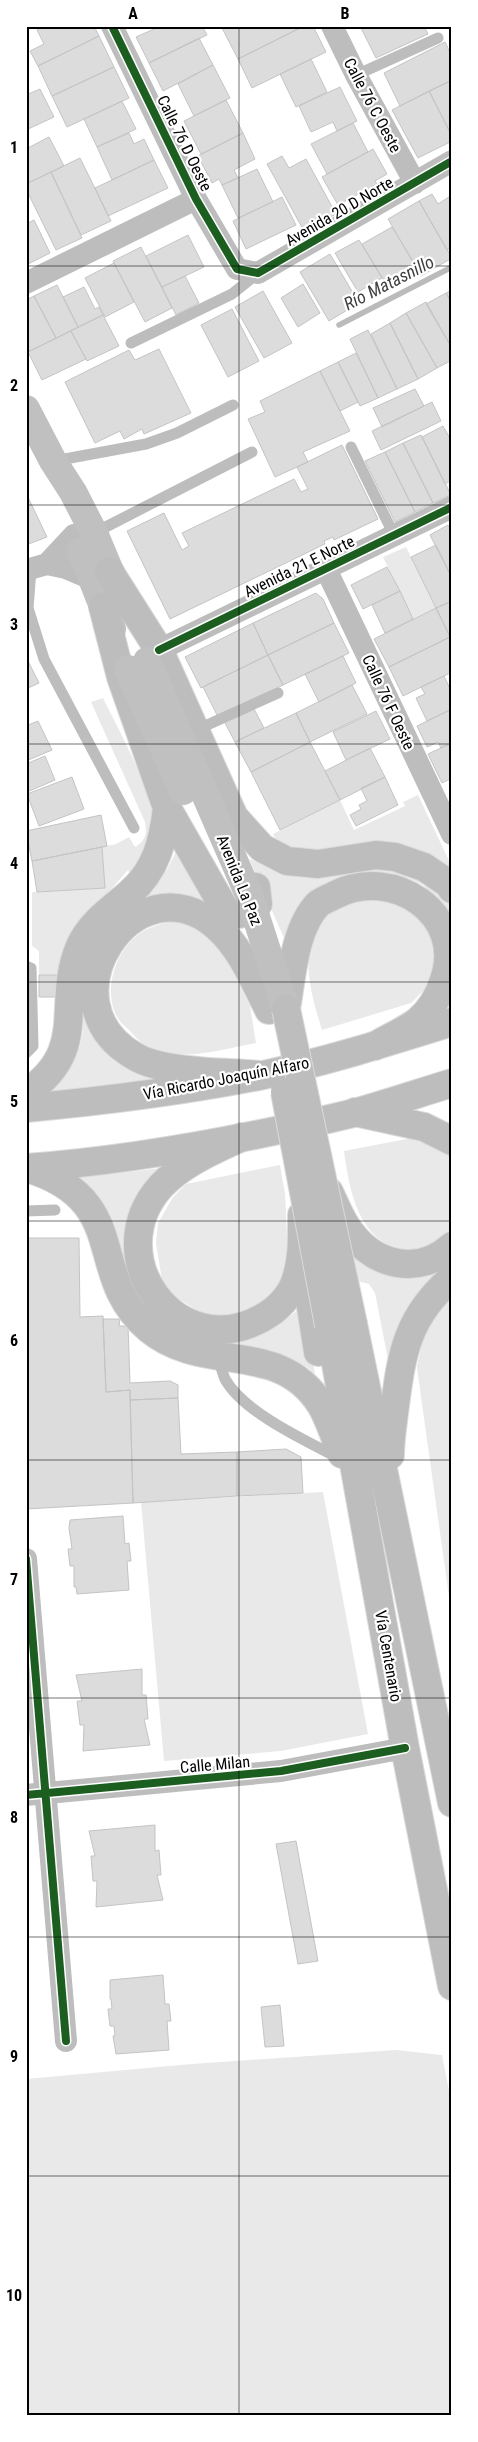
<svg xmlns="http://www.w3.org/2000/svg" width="478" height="2442" font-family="'Roboto Condensed',sans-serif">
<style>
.green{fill:#e9e9e9}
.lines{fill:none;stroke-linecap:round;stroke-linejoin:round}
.stream{stroke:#bbb;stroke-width:5.5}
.building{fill:#dcdcdc;stroke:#c4c4c4}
.primary-casing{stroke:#dbdbdb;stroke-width:30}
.highway-casing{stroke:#dbdbdb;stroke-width:30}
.lane{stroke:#bdbdbd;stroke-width:11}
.street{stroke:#bdbdbd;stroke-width:22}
.secondary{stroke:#c0c0c0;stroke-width:28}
.primary{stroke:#bdbdbd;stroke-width:28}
.highway{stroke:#bdbdbd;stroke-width:28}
.highway-bridge-casing{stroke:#dbdbdb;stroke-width:30;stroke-linecap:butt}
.secondary-bridge{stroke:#c0c0c0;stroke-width:28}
.highway-bridge{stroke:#bdbdbd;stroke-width:28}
.cycleway-casing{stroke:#fff;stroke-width:11}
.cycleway{stroke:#1b5e20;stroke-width:8}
.grid{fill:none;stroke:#000;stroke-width:1;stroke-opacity:0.55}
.labels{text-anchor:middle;stroke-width:4.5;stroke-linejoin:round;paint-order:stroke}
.street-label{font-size:16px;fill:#000;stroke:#fff}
.water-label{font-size:18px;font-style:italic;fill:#3f3f3f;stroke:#fff}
.neatline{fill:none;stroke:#000;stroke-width:2}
.grid-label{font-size:16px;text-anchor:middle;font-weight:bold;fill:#000}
</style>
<rect width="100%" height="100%" fill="#fff"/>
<path class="green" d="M406 547 436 608 413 619 383 557Z
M103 698C117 727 165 812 153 840 148 853 138 865 131 876L128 870 83 921 59 975H39V951L32 946V892L104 888 102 847 116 844 129 837 135 847C146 840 147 834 145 822L91 702Z
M418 795 452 867V872L350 853 282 850 273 834 340 800 354 830 405 806 403 802Z
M177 842 209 900 188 898 145 905 89 996 158 1079 42 1098 51 1091 67 1073 80 1045 83 1031 82 979 166 871 175 854Z
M249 859 296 877 318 878 372 867 413 873 443 894 452 907V933L436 902 424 885 405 877 383 874 297 911 284 938Z
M360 900 382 901 404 906 428 928 437 954 433 981 411 1003 322 1030C310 992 291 926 341 905 346 902 354 902 360 900Z
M174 921 191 923 218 942 250 1006 256 1043C224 1049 186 1061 154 1050 145 1047 136 1038 130 1031 127 1028 122 1024 119 1020 101 993 115 949 142 932 152 926 163 923 174 921Z
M417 1137 446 1149 452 1155C452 1168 455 1220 451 1228 447 1239 434 1243 424 1248 414 1252 405 1252 394 1248 356 1232 349 1187 344 1151Z
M280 1165 285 1194 288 1256 283 1277 267 1302 233 1317 215 1316 199 1312 173 1295 162 1280 156 1243 158 1223 173 1197 186 1184Z
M171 1167 153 1184 147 1297 249 1336C272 1331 286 1321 303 1305L315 1374 307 1367 282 1358 177 1337 141 1305 124 1270 112 1222 104 1205 77 1178Z
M351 1253 424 1275 439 1270 452 1263 393 1385 375 1293 369 1284 357 1281Z
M452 1297V1618L417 1368C422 1340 428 1315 452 1297Z
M323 1492 368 1734 281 1751 164 1761 141 1502Z
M396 2050 442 2055 452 2106V2416H26V2079L192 2064Z"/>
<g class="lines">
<path class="stream" d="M339 325 452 267"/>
</g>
<path class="building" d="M44 26H94L99 36 38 66 30 51 44 44 37 30Z
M161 26H202L207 35 149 63 136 37Z
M221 26H304L238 59Z
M304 26H313L326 52 252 88 238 59Z
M366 26H424L428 34 376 58 361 28Z
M99 36 114 67 52 96 38 66Z
M199 38 213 65 163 91 149 63Z
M445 42 452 57V80L400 106 384 73Z
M311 59 327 92 296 107 280 74Z
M213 65 230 98 194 116 178 84Z
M114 67 129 98 67 127 52 96Z
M452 80V136L429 91Z
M340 87 357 121 337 131 333 122 311 132 299 106Z
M40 89 54 117 26 130V95Z
M429 91 452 136V141L418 158 392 110Z
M226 100 243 133 201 154 184 121Z
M122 101 136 129 97 147 84 119Z
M353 123 368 152 327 174 311 144Z
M129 133 134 144 144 139 154 160 112 180 97 147Z
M243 133 255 159 234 170 238 178 222 185 219 179 212 183 198 156Z
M49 137 64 166 28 183 26 149Z
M373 149 387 174 375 181 377 184 338 205 322 177Z
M282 156 289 168 306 159 336 214 304 231 267 164Z
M80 158 111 221 81 235 51 172Z
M154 160 168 188 108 216 95 188Z
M257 169 273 202 238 218 222 185Z
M51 172 82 238 56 250 26 189V184Z
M432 194 438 204 452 195V247L447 250 419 201Z
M282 197 296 225 246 249 233 221Z
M419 201 452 258 421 276 388 219Z
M34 220 50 253 26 265V224Z
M392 227 416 266 386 284 362 244Z
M188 235 204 267 162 287 146 256Z
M359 240 382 278 358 292 335 253Z
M141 247 172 308 145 322 113 261Z
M330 254 359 303 329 321 300 272Z
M114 263 134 302 105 317 85 278Z
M185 276 199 303 176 315 162 287Z
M303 284 320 313 298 327 281 298Z
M57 285 78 327 56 338 34 296Z
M84 287 95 309 99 307 103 315 78 327 63 297Z
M452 290V304L446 293Z
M263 291 292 343 264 358 235 307Z
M446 293 452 304V348L426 304Z
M34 296 56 338 28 352 26 300Z
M426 302 452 348V360L437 368 406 313Z
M232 309 259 361 228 377 201 325Z
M406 313 437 368 418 379 390 323Z
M103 315 119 346 87 361 71 331Z
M390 323 418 379 397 389 371 334Z
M368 330 397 389 378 398 350 339Z
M71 331 86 359 42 380 28 352Z
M159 349 191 413 144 434 142 429 124 439 120 431 95 443 65 382 129 350 135 360Z
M356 353 378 398 360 406 338 362Z
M338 362 358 402 340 411 320 371Z
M320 371 350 431 303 452 308 462 275 477 248 419 265 412 260 401Z
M415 389 424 406 382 427 373 408Z
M432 402 441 421 381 450 372 431Z
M443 426 452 442V480L445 484 422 437Z
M421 435 451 495 433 503 403 443Z
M403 443 433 503 415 512 385 452Z
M342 445 378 519 334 540 333 537 324 541 325 544 170 619 127 531 164 513 182 550 189 546 182 533 294 479 301 492 308 489 297 467Z
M385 452 415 512 395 522 365 461Z
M26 493 47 537 26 545Z
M448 525 452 532V578L430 535Z
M436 545 452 578V601L436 608 411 557Z
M387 567 400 591 363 609 351 585Z
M400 591 413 619 385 633 372 605Z
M316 593 323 599 334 623 268 655 253 623Z
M452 601V640L436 608Z
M436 608 450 637 389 667 374 639Z
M253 623 268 655 201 688 185 657Z
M334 623 349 653 283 685 268 655Z
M450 637 452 672 403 696 389 667Z
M268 655 283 685 218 717 203 687Z
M343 656 356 683 319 702 305 674Z
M26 657 39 683 26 689Z
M444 676 452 693V709L427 721 416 698 425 694 421 687Z
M352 685 367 714 310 742 296 713Z
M253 707 264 728 235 742 224 721Z
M452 709V743L441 748 438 742 427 747 417 726Z
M376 711 390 739 346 760 333 732Z
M296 713 310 742 251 772 235 742Z
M38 721 52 750 26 761V726Z
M310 742 340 800 280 830 251 772Z
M452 743V778L442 783 428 754Z
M370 748 385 777 340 800 325 771Z
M45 756 55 780 27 792 26 764Z
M72 777 84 809 39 826 27 794Z
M385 777 398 805 356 826 350 815 361 809 359 805 367 801 361 788Z
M101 815 107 846 32 861 26 831Z
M102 847 105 888 37 892 32 861Z
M39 975H59V997H39Z
M26 1238H79L80 1317 103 1316 106 1392 130 1390 133 1503 26 1509Z
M103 1319H120L119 1326H128L130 1383 170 1381 178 1385V1398L130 1400V1390L106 1392Z
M178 1398 181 1454 237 1452V1496L133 1503 130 1400Z
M286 1449 301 1457 303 1493 237 1496V1452Z
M123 1516 125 1544 129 1543 131 1561H127L129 1590 77 1594 76 1587H74V1566H70L68 1549H72L69 1528 70 1520Z
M142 1669V1695H146L148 1719H144L150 1745 83 1751 84 1725H80L77 1701H82L76 1675Z
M155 1825V1851L159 1850 161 1875H157L163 1900 96 1907 97 1881H93L91 1856H95L89 1831Z
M296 1841 318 1961 298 1964 276 1844Z
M163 1975 165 2004H169L171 2021H167L169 2050 116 2054 113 2036H115L114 2026H110L108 2009H112L111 1999H110V1980Z
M280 2005 284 2046 265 2047 261 2007Z"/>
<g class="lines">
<g class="primary-casing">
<path id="primary" d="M109 571 159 650 234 817 262 848 287 861 318 864 376 855 395 857 424 867 449 884 452 889
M167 808 227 913C238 916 251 913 258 904L256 887
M26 1093C91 1049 55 1004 80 946 91 922 111 910 130 893 156 870 163 842 167 808L121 677 103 607
M26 1108C104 1101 182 1091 259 1076 324 1062 388 1042 452 1022
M26 1168C137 1160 246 1139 354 1113 387 1104 419 1093 452 1083"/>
</g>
<g class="highway-casing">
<path id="highway" d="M286 1009C292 976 294 929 318 904 323 900 330 898 335 895 392 865 467 914 444 980 439 996 430 1011 418 1021 405 1031 388 1038 375 1046
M259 1075C226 1072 164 1073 136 1057 37 1002 136 855 217 927 241 948 254 981 269 1010
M355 1112 424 1127 452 1141
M242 1137C214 1150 183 1163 161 1186 97 1257 178 1365 262 1318 277 1310 291 1296 296 1279 303 1258 302 1236 302 1215
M27 1168C134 1201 84 1274 149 1329 205 1375 279 1338 321 1405 330 1420 335 1439 342 1454
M329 1192C336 1206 341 1221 351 1233 376 1266 419 1276 452 1246
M353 1324 452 1803
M329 1325 405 1748 452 1986
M318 1352 311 1307 313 1286 330 1278
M390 1455C390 1438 393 1422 395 1405 402 1351 408 1316 452 1278"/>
</g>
<path class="lane" d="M356 75 438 38
M131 343 232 294 258 273
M351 447 394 535
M54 461 146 444 177 433 233 405
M94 533 252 452
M31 570 28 608 44 659 134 828
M196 730 278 693
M26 966 31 968 33 1046 26 1053
M26 1211 55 1210
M218 1357C220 1364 222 1372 225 1379 243 1412 306 1441 339 1458"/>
<path class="street" d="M112 26 196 199 237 269 258 273 452 161
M332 26 356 75 415 183
M26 283 196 199
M47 564 66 568 92 579
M326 569 452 834
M26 570 47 564 74 535
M159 650 452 507
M26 1559 66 2041
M26 1795 281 1771 405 1748"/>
<path class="secondary" d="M26 409 53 461 73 492 94 533 119 593
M81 551 112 629"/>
<use href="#primary" class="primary"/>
<use href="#highway" class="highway"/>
<g class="highway-bridge-casing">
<path id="highway-bridge" d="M286 1009 353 1324
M285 1092 329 1325"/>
</g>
<path class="secondary-bridge" d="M147 661 249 895 286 1009
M128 669 183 791"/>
<use href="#highway-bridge" class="highway-bridge"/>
<g class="cycleway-casing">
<path id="cycleway" d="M112 26 196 199 237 269 258 273 452 161
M159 650 452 507
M26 1559 66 2041
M26 1795 281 1771 405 1748"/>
</g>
<use href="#cycleway" class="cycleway"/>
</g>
<path class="grid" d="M239 26V2416M26 266H452M26 505H452M26 744H452M26 982H452M26 1221H452M26 1460H452M26 1698H452M26 1937H452M26 2176H452"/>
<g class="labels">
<g class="street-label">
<text transform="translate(373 105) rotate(62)" y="6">Calle 76 C Oeste</text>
<text transform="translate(185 143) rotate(64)" y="6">Calle 76 D Oeste</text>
<text transform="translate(339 211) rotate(-30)" y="6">Avenida 20 D Norte</text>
<text transform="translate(299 566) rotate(-26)" y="6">Avenida 21 E Norte</text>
<text transform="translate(389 702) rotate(65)" y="6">Calle 76 F Oeste</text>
<text transform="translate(240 880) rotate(68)" y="6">Avenida La Paz</text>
<text transform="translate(226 1078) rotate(-11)" y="6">Vía Ricardo Joaquín Alfaro</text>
<text transform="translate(389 1656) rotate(80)" y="6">Vía Centenario</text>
<text transform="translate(215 1764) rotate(-5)" y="6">Calle Milan</text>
</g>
<g class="water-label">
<text transform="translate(389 283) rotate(-27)" y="6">Río Matasnillo</text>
</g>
</g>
<rect width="478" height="2442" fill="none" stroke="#ffffff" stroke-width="55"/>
<rect x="28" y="28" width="422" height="2386" class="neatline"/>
<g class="grid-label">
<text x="133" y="19">A</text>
<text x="345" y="19">B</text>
<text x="14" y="153">1</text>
<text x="14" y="391">2</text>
<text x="14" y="630">3</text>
<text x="14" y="869">4</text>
<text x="14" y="1107">5</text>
<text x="14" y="1346">6</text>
<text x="14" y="1585">7</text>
<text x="14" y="1823">8</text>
<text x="14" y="2062">9</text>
<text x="14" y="2301">10</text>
</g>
</svg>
